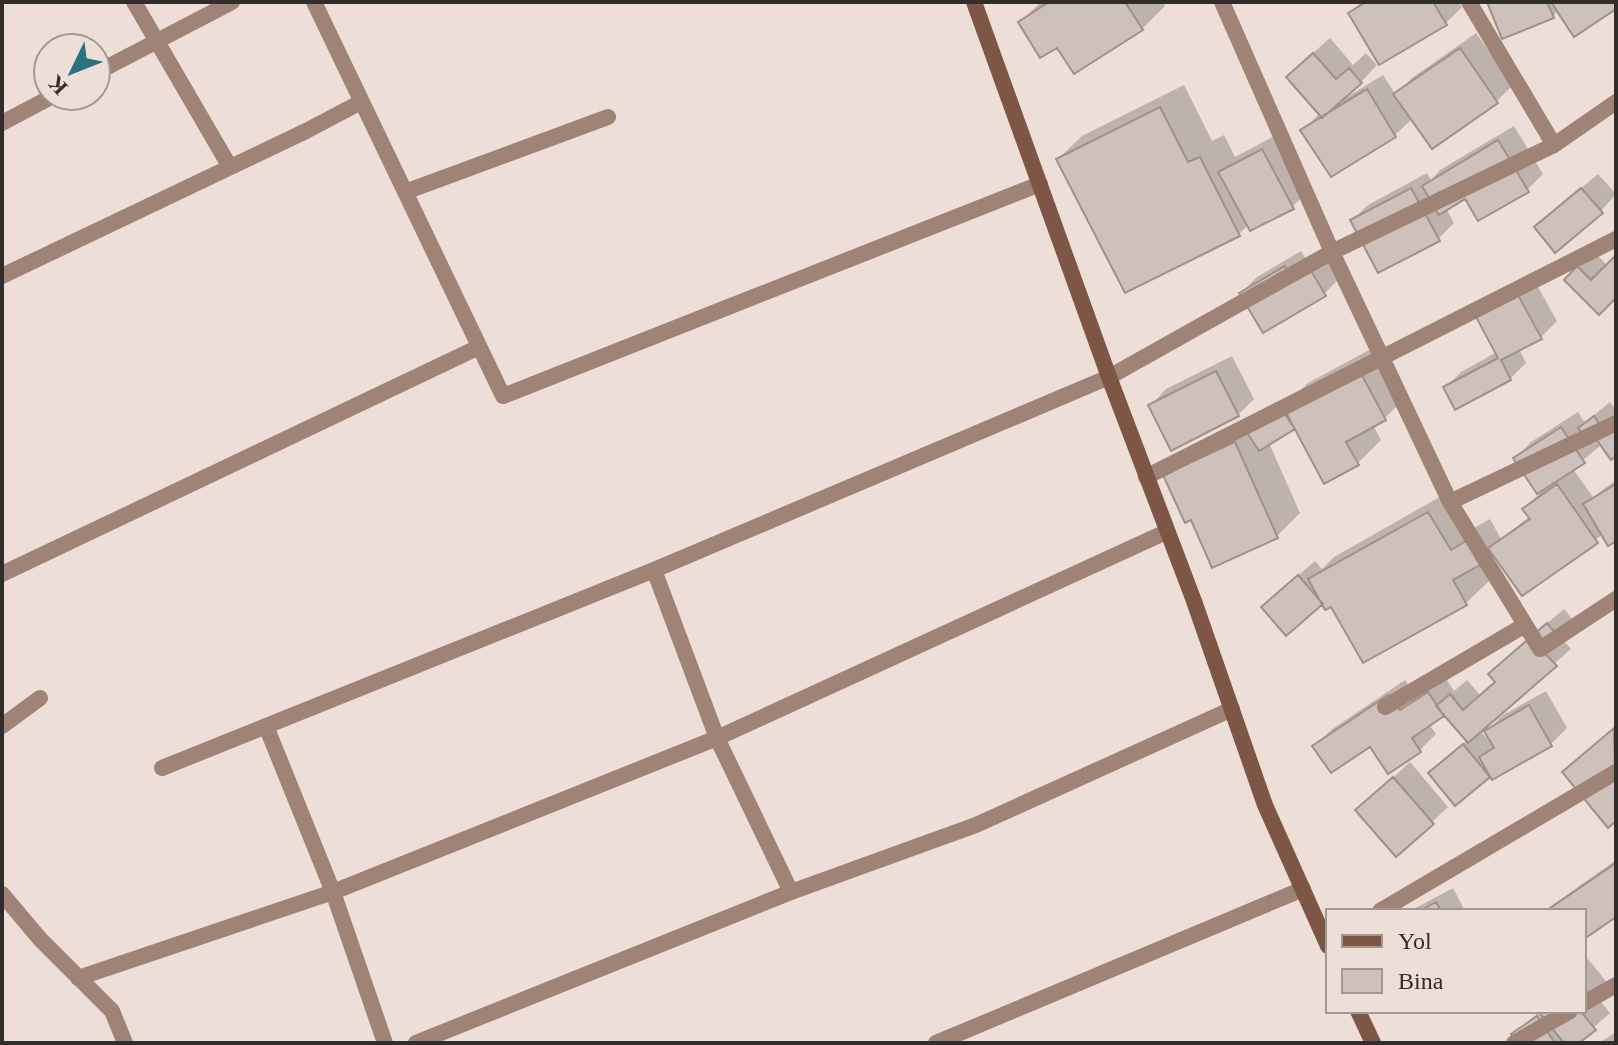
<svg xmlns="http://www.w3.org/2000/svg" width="1618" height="1045" font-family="'Times New Roman',serif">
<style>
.shadow{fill:#0003}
.building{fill:#cec0ba;stroke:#9e918b;stroke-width:2}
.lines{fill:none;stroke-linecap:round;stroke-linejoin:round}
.street{stroke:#9f8377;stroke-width:16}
.secondary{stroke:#7d5645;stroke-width:16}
</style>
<rect width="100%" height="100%" fill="#eddfd8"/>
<path class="shadow" d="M1041 2H1163L1165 6 1142 29 1057 45 1020 22Z
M1361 2H1458L1462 7 1446 23 1350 13Z
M1489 2H1616V6L1575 34 1559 10 1553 16Z
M1476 33 1513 85 1497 101 1433 147 1413 118 1395 135 1303 130 1320 113 1304 61 1330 38 1353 65 1366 53 1377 65 1347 97 1383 75 1396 95 1412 78Z
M1184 85 1212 141 1224 135 1235 157 1278 134 1308 191 1292 207 1249 224 1239 234 1058 159 1082 136Z
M1514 126 1543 174 1527 190 1465 197 1446 208 1454 223 1438 239 1352 220 1368 205 1427 173 1431 180 1440 170Z
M1598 174 1616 194 1601 211 1552 212Z
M1301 251 1309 264 1326 254 1340 278 1324 294 1241 293 1257 277Z
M1594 252 1608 266 1616 258V296L1567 280Z
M1534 280 1557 321 1541 337 1519 349 1526 363 1510 379 1445 388 1461 372 1497 352 1478 317Z
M1380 344 1408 395 1384 419 1373 425 1381 440 1357 464 1295 426 1269 443 1300 513 1277 536 1192 518 1165 475 1289 401 1308 383Z
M1232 356 1254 399 1238 415 1151 405 1166 389Z
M1610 402 1616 410V454L1602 444 1573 469 1593 497 1616 480V539L1603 534 1522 593 1492 550 1479 563 1489 581 1465 604H1331L1280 591 1315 561 1322 569 1334 557 1452 490 1474 528 1490 519 1501 539 1530 516 1525 509 1539 494 1516 458 1531 442 1578 412 1585 423Z
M1564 609 1573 620 1558 634 1571 649 1480 730 1492 745 1494 744 1487 731 1503 715 1546 691 1567 728 1551 744 1493 778 1491 773 1455 803 1430 773 1467 740 1445 713 1429 724 1436 734 1420 750 1389 771 1370 744 1315 746 1331 730 1405 680 1416 696 1445 677 1454 691 1467 680 1480 695 1497 680 1506 658Z
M1616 727V819L1609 825 1580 757Z
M1410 762 1448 807 1432 822 1358 810Z
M1616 860V915L1584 939V911H1544Z
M1453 888 1465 911H1410Z
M1588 959 1610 986 1598 998 1610 1013 1576 1043H1519L1513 1034 1541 1011H1584V962Z
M1616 1032V1043H1599Z"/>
<path class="building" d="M1049 2H1125L1143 30 1074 74 1057 48 1040 58 1018 22Z
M1366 2H1433L1447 25 1379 65 1348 13Z
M1487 2H1547L1554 18 1502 39Z
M1551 2H1615L1616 9 1574 37Z
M1460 48 1498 103 1432 149 1393 94Z
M1313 53 1336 79 1349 68 1362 83 1322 118 1286 77Z
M1367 89 1396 137 1331 177 1300 130Z
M1160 107 1188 162 1200 157 1240 236 1125 293 1056 159Z
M1498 140 1529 192 1478 221 1465 199 1439 215 1422 186Z
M1262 149 1294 209 1250 231 1218 172Z
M1411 188 1440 241 1378 273 1350 220Z
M1581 188 1603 213 1555 253 1534 227Z
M1616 255V298L1599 315 1564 280 1577 266 1591 280Z
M1285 266 1292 279 1310 269 1326 296 1263 333 1239 293Z
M1518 295 1542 339 1501 360 1511 380 1455 410 1443 387 1498 358 1476 317Z
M1357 366 1386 420 1346 442 1359 465 1324 484 1282 405Z
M1216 371 1239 416 1171 451 1148 405Z
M1279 406 1295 429 1259 451 1244 428Z
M1594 416 1603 430 1616 421V456L1611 460 1596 439 1589 444 1578 428Z
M1561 427 1585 463 1537 494 1513 458Z
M1235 442 1278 538 1212 568 1191 520 1185 523 1163 475Z
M1557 484 1598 543 1522 596 1488 548 1530 519 1522 509Z
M1616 484V541L1608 546 1583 504Z
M1428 512 1451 550 1466 541 1480 565 1453 580 1467 605 1363 663 1331 607 1325 610 1308 579Z
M1298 575 1323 604 1286 636 1261 607Z
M1547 623 1559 637 1542 650 1557 666 1468 743 1436 706 1450 694 1463 710 1495 682 1488 674Z
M1428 692 1444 716 1412 738 1421 752 1388 774 1370 747 1331 773 1312 746 1388 695 1400 710Z
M1529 705 1552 746 1492 780 1479 757 1494 748 1484 731Z
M1614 728 1616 821 1608 828 1562 772Z
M1463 744 1490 777 1455 806 1428 773Z
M1393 777 1434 824 1396 857 1355 810Z
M1616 863V917L1584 939V911H1546Z
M1436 902 1441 911H1420Z
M1584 988 1596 1003 1582 1013 1596 1030 1579 1043H1564L1538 1011H1584Z
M1537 1016 1555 1043H1517L1511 1034Z"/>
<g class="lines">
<path class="street" d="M134 2 230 167
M314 2 503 396 1040 184
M1222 2 1332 252 1450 502 1540 649 1616 599
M1469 2 1554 145
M96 73 232 2
M2 123 53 96
M405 192 608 117
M2 276 306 131 361 102
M1146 477 1616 239
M1450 502 1616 423
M654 570 717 738 791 892
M2 574 479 347
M1385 707 1525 625
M2 726 40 698
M266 726 333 892 385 1043
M162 768 654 570 1109 377 1332 252 1554 145 1616 102
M2 894 40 939 112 1011 125 1043
M1380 911 1616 772
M78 978 333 892 717 738 1166 532
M1584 1003 1616 985
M416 1043 791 892 976 825 1232 709
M936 1043 1303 889
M1514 1043 1570 1011"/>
<path class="secondary" d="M974 2 1109 377 1194 601 1265 805 1328 946
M1358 1011 1373 1043"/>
</g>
<rect width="1618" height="1045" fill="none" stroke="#322d2a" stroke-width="8"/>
<rect x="1326" y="909" width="260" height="104" fill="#eddfd8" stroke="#a29892" stroke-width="2"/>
<rect x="1342" y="935" width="40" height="12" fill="#7d5645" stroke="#a29892" stroke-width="2"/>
<text x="1398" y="949" font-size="24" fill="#322d2a">Yol</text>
<rect x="1342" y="969" width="40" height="24" fill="#cec0ba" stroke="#a29892" stroke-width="2"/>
<text x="1398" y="989" font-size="24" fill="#322d2a">Bina</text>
<g transform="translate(72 72) rotate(227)"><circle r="38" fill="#eddfd8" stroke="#a29892" stroke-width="2"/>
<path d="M0-6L14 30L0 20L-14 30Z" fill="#2c7180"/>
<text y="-12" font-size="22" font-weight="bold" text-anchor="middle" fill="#322d2a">K</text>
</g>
</svg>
